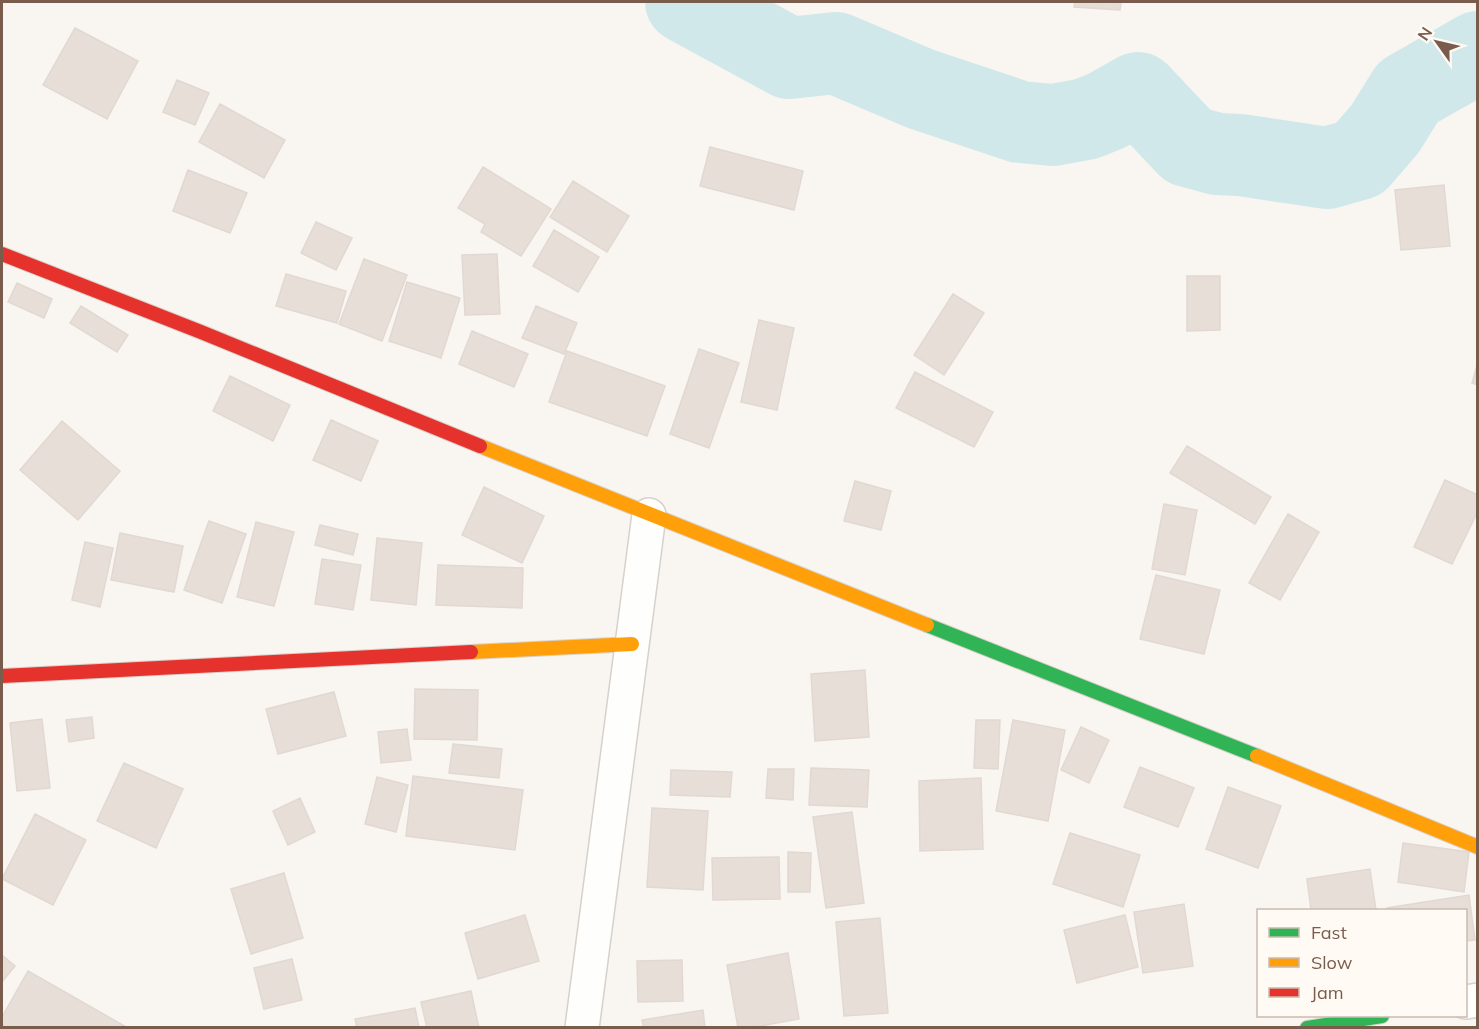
<svg xmlns="http://www.w3.org/2000/svg" width="1479" height="1029" font-family="Mulish,sans-serif">
<style>
.lines{fill:none;stroke-linecap:round;stroke-linejoin:round}
.river{stroke:#d0e8ea;stroke-width:82}
.building{fill:#e6ded7;stroke:#e2d8d2;stroke-width:1.5}
.street-casing{stroke:#d7d1cb;stroke-width:36}
.fast-casing{stroke:#d9d2cb;stroke-width:16}
.slow-casing{stroke:#d9d2cb;stroke-width:16}
.jam-casing{stroke:#d9d2cb;stroke-width:16}
.street{stroke:#fefefd;stroke-width:33}
.fast{stroke:#30b455;stroke-width:14}
.slow{stroke:#ff9f0a;stroke-width:14}
.jam{stroke:#e5322d;stroke-width:14}
</style>
<rect width="100%" height="100%" fill="#f9f5f0"/>
<g class="lines">
<path class="river" d="M686 2 789 58 836 53 921 89 1020 122 1053 125 1086 119 1106 111 1138 93 1188 146 1217 154 1240 155 1327 168 1359 159 1385 129 1408 92 1478 52"/>
</g>
<path class="building" d="M1075 2H1121L1120 10 1074 7Z
M75 28 138 61 107 119 43 85Z
M177 80 209 93 195 125 163 112Z
M220 104 285 140 264 178 199 142Z
M710 147 803 171 794 210 700 186Z
M483 167 551 209 521 256 481 232 485 224 458 208Z
M188 170 247 193 230 233 173 211Z
M573 181 629 216 607 252 550 217Z
M1444 185 1450 246 1401 250 1395 190Z
M316 222 352 238 336 270 301 253Z
M554 230 599 257 578 292 533 266Z
M497 254 500 314 465 315 462 255Z
M364 259 407 275 382 341 339 324Z
M286 274 346 291 337 323 276 306Z
M1187 276H1220V330L1187 331Z
M407 282 460 298 441 358 389 341Z
M17 283 52 299 44 318 8 302Z
M953 294 984 313 944 375 914 355Z
M81 306 128 335 117 352 70 323Z
M536 306 577 323 564 354 522 338Z
M759 320 794 328 777 410 741 402Z
M472 331 528 354 514 387 459 364Z
M699 349 739 363 709 448 670 434Z
M567 351 665 386 647 436 549 402Z
M1478 362V385L1472 383Z
M915 372 993 412 974 447 896 408Z
M230 376 290 405 273 441 213 411Z
M331 420 378 441 361 481 313 460Z
M62 421 120 471 78 520 20 470Z
M1187 446 1271 497 1255 524 1170 473Z
M1445 480 1478 495V511L1452 564 1414 547Z
M855 481 891 491 881 530 844 521Z
M484 487 544 516 522 563 462 535Z
M1164 504 1197 510 1185 575 1152 569Z
M1288 514 1319 532 1280 600 1249 583Z
M209 521 246 534 222 603 184 590Z
M256 522 294 532 274 606 237 597Z
M320 525 358 534 353 555 315 545Z
M120 533 183 546 174 592 111 580Z
M377 538 422 543 416 605 371 600Z
M85 542 113 548 100 607 72 600Z
M322 559 361 565 353 610 315 604Z
M438 565 523 568 522 608 436 605Z
M1156 575 1220 590 1204 654 1140 639Z
M865 670 869 737 815 741 811 674Z
M415 689 478 690 477 740 414 739Z
M334 692 346 736 278 754 266 709Z
M92 717 94 738 69 742 66 720Z
M42 719 50 788 17 791 10 723Z
M976 720H1000L998 769 974 768Z
M1013 720 1065 730 1048 821 996 811Z
M1081 727 1109 740 1089 783 1061 770Z
M407 729 411 760 381 763 378 732Z
M453 744 502 749 499 778 449 773Z
M124 763 183 789 156 848 97 821Z
M1140 767 1194 788 1178 827 1124 807Z
M811 768 869 770 867 807 809 805Z
M768 769H794L793 800 766 798Z
M671 770 732 772 730 797 670 795Z
M413 776 523 790 515 850 406 836Z
M377 777 408 785 396 832 365 824Z
M981 778 983 849 920 851 919 781Z
M1228 787 1281 806 1258 868 1206 849Z
M300 798 315 832 288 845 273 811Z
M652 808 708 811 703 890 647 887Z
M852 812 864 903 826 908 813 817Z
M35 814 86 840 53 905 2 879Z
M1070 833 1140 855 1123 907 1053 884Z
M1403 843 1469 852 1464 892 1398 882Z
M788 852 811 853 810 892H788Z
M779 857 780 899 713 900 712 858Z
M1370 869 1376 910H1311L1307 879Z
M284 873 303 938 251 954 231 889Z
M1469 895 1475 940 1466 941V910H1387V908Z
M1184 904 1193 966 1143 973 1134 912Z
M525 915 539 961 478 979 465 933Z
M1125 915 1138 967 1077 983 1064 930Z
M880 918 888 1013 844 1016 836 922Z
M788 953 799 1019 750 1028H738L727 965Z
M2 955 15 966 2 982Z
M292 959 302 1000 264 1009 254 968Z
M682 960 683 1001 638 1002 637 961Z
M28 971 128 1028H2V1017Z
M471 991 479 1028H427L421 1002Z
M415 1008 419 1028H357L355 1019Z
M703 1010 705 1028H644L642 1020Z"/>
<g class="lines">
<g class="street-casing">
<path id="street" d="M1466 1002 1478 1000
M582 1028 649 515"/>
</g>
<g class="fast-casing">
<path id="fast" d="M927 625 1257 756
M1307 1028 1382 1016"/>
</g>
<g class="slow-casing">
<path id="slow" d="M480 446 927 625
M471 652 632 644
M1257 756 1478 847"/>
</g>
<g class="jam-casing">
<path id="jam" d="M2 254 201 332 480 446
M2 676 471 652"/>
</g>
<use href="#street" class="street"/>
<use href="#fast" class="fast"/>
<use href="#slow" class="slow"/>
<use href="#jam" class="jam"/>
</g>
<rect width="1479" height="1029" fill="none" stroke="#7a5c4d" stroke-width="6"/>
<rect x="1257" y="909" width="210" height="108" fill="#fffaf3" stroke="#cabbb1" stroke-width="1.5"/>
<rect x="1269" y="928" width="30" height="9" fill="#30b455" stroke="#cabbb1" stroke-width="1.5"/>
<text x="1311" y="939" font-size="18" fill="#7a5c4d">Fast</text>
<rect x="1269" y="958" width="30" height="9" fill="#ff9f0a" stroke="#cabbb1" stroke-width="1.5"/>
<text x="1311" y="969" font-size="18" fill="#7a5c4d">Slow</text>
<rect x="1269" y="988" width="30" height="9" fill="#e5322d" stroke="#cabbb1" stroke-width="1.5"/>
<text x="1311" y="999" font-size="18" fill="#7a5c4d">Jam</text>
<g transform="translate(1437 42) rotate(304)" stroke="#fffaf3" stroke-width="4.5" paint-order="stroke">
<path d="M0-4.5L10 22L0 15L-10 22Z" fill="#7a5c4d"/>
<text y="-9" font-size="16" font-weight="bold" text-anchor="middle" fill="#7a5c4d">N</text>
</g>
</svg>
